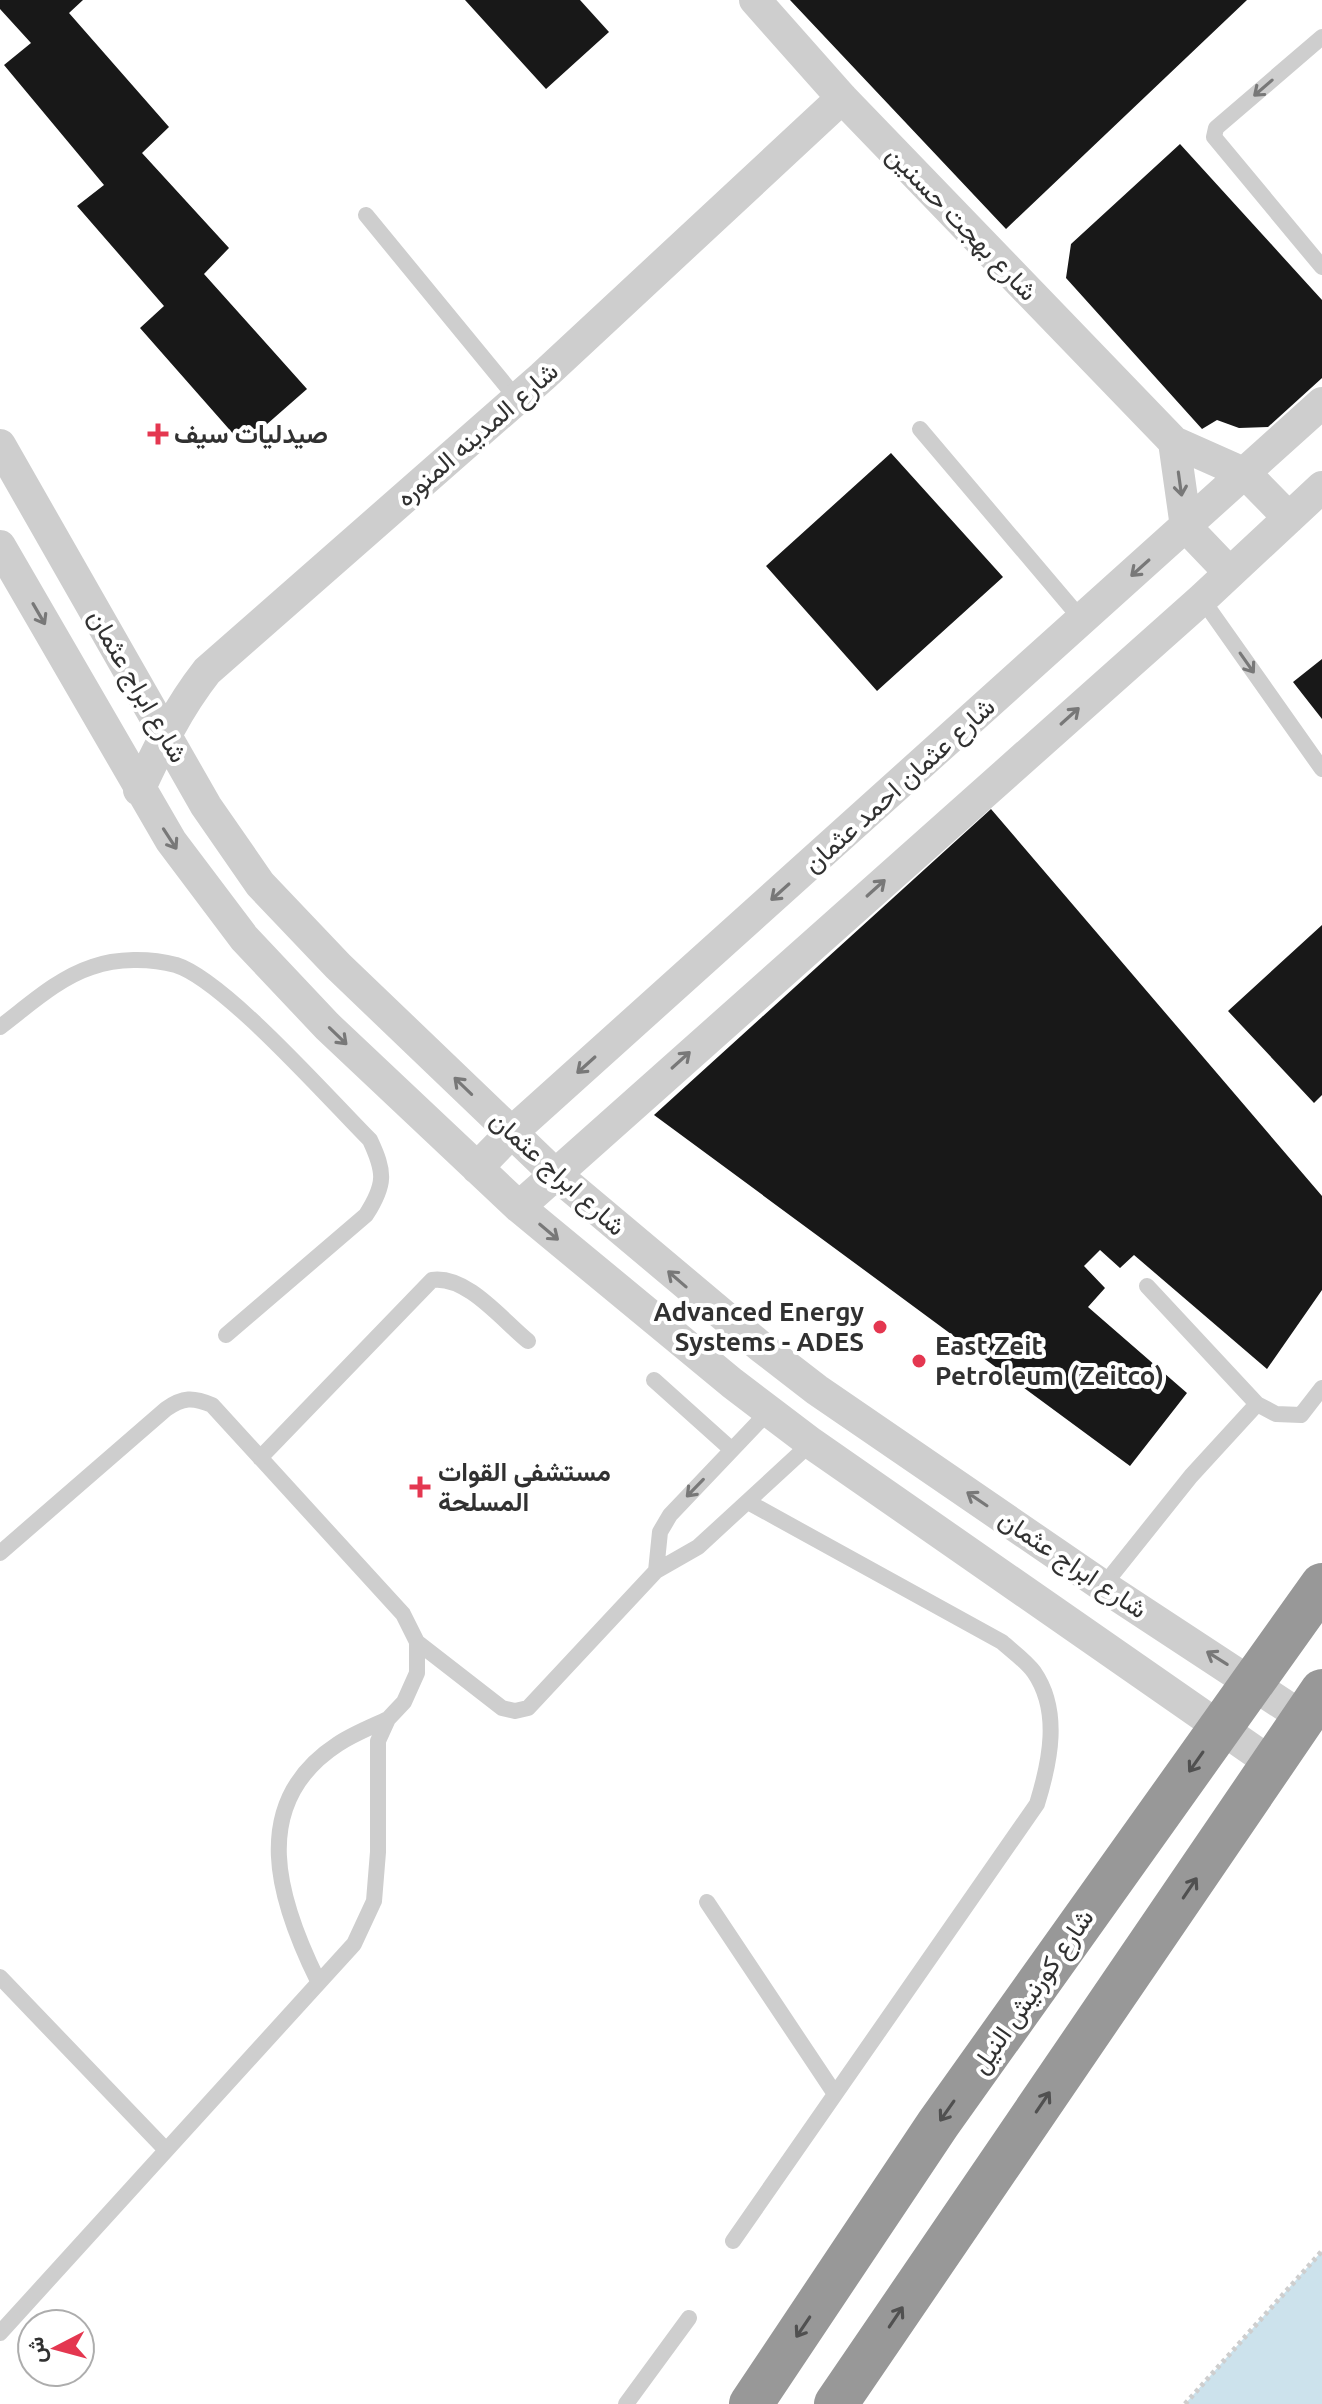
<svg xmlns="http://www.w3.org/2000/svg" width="1322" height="2404" font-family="Ubuntu,Vazirmatn,sans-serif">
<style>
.water{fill:#cce2ec}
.building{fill:#181818}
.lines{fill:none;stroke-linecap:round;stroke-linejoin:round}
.path{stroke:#cecece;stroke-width:5;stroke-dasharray:4 4;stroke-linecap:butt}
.lane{stroke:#cecece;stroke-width:16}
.street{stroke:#cecece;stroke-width:32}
.highway{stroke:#989898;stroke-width:44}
.oneway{stroke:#787878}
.oneway2{stroke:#505050}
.poi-dot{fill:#e43750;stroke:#fff;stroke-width:3}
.labels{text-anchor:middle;stroke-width:8;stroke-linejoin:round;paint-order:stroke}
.street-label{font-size:26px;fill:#313131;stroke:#fff}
.poi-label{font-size:26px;font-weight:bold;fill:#313131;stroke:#fff;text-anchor:start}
</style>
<rect width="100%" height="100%" fill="#fff"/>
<path class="water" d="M1322 2251V2404H1185Z"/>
<path class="building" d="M0 0H83L69 13 169 127 142 153 229 248 204 274 307 389 243 445 140 328 164 306 77 206 104 185 4 65 31 43 0 9Z
M465 0H580L609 32 546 89Z
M790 0H1247L1006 229Z
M1180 144 1322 300V378L1268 427 1239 428 1217 420 1202 429 1066 278 1071 244Z
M891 453 1003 577 877 691 766 566Z
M1322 659V719L1293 682Z
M991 809 1322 1196V1290L1267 1369 1134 1255 1120 1268 1100 1250 1084 1266 1105 1288 1088 1307 1187 1393 1130 1466 654 1115Z
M1322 925V1095L1314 1103 1228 1011Z"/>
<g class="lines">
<path class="path" d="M1185 2404 1322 2251"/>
<path class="lane" d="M1322 37 1216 128 1214 137 1322 267
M366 215 517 399
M920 429 1082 620
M1202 599 1322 769
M0 1027C28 1006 58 978 92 967 117 958 150 958 176 965 224 980 329 1099 370 1140 385 1172 386 1184 366 1215L226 1335
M1147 1286 1257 1404 1276 1414 1301 1415 1322 1388
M654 1380 732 1450
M260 1458 432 1280C467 1275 502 1320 528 1341
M0 1553 166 1409C183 1397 193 1397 212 1405L403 1614 417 1642V1673L404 1702 388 1719 378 1741V1852L374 1901 354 1944 0 2333
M656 1571 660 1532 670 1515 769 1411
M1103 1586 1191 1476 1257 1404
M417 1642 502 1708 515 1711 528 1708 656 1571 698 1547 811 1443
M707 1902 835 2094
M0 1977 166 2150
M318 1981C279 1902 246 1804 338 1744 353 1734 371 1727 388 1719
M733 2241 1037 1804C1050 1762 1061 1711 1034 1672 1026 1661 1012 1651 1002 1642L748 1502
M626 2404 689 2318"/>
<path class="street" d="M755 0 842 98 1174 442 1246 474 1289 518
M1174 442 1186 527 1230 573
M0 445 206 806 260 884 338 966 554 1173 760 1346 817 1390 1103 1586 1304 1718
M0 546 171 841 244 938 327 1026 519 1207 732 1383 811 1443 1274 1765
M139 790C159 747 178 708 207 671L542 377 842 98
M477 1168 512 1132 1322 403
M519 1207 1202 599 1322 487"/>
<path class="highway" d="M751 2404 938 2124 1322 1585
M836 2404 1322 1691"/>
</g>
<defs><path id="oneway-shaft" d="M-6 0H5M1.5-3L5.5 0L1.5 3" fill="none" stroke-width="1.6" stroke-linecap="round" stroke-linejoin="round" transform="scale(2)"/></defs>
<g class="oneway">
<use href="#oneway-shaft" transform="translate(1263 88) rotate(139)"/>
<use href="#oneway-shaft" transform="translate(1180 484) rotate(82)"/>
<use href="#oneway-shaft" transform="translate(1140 568) rotate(138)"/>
<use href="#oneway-shaft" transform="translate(39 614) rotate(60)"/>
<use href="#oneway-shaft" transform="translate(1247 663) rotate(55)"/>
<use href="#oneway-shaft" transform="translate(1070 716) rotate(-42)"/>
<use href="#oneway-shaft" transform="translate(170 839) rotate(57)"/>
<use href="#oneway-shaft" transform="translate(876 888) rotate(-42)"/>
<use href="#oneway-shaft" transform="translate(780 892) rotate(138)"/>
<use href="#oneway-shaft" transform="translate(338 1036) rotate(44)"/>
<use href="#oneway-shaft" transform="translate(681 1060) rotate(-42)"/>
<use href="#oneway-shaft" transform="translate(586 1065) rotate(138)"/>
<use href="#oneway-shaft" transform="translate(463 1086) rotate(-136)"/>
<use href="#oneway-shaft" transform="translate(549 1232) rotate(40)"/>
<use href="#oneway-shaft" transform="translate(677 1279) rotate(-139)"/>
<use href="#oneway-shaft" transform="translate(695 1488) rotate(134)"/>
<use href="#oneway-shaft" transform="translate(977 1499) rotate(-146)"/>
<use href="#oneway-shaft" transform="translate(1217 1658) rotate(-148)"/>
</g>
<g class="oneway2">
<use href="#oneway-shaft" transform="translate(1196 1762) rotate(125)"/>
<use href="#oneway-shaft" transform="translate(1190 1888) rotate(-56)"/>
<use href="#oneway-shaft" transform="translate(1043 2102) rotate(-56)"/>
<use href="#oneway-shaft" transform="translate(947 2111) rotate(125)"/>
<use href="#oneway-shaft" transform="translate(896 2317) rotate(-56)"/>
<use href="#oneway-shaft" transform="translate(803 2327) rotate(124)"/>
</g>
<g class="poi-dot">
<path d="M154 422h8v8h8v8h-8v8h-8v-8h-8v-8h8z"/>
<circle cx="880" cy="1327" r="8"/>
<circle cx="919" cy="1361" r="8"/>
<path d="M416 1475h8v8h8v8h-8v8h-8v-8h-8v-8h8z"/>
</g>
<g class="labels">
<g class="street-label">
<text transform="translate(962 223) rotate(46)" y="9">شارع بهجت حسنين</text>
<text transform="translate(477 434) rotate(-41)" y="9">شارع المدينه المنوره</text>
<text transform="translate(138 686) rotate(60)" y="9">شارع ابراج عثمان</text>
<text transform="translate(899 785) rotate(-42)" y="9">شارع عثمان احمد عثمان</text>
<text transform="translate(558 1173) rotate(42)" y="9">شارع ابراج عثمان</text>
<text transform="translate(1073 1564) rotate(34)" y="9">شارع ابراج عثمان</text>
<text transform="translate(1032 1991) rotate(-55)" y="9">شارع كورنيش النيل</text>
</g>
<g class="poi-label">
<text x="174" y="443">صيدليات سيف</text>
<text x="864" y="1321" text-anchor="end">Advanced Energy<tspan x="864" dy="30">Systems - ADES</tspan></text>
<text x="935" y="1355">East Zeit<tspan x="935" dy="30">Petroleum (Zeitco)</tspan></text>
<text x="438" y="1481">مستشفى القوات<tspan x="438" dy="30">المسلحة</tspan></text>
</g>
</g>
<g transform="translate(56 2348) rotate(264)"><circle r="38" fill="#ffffff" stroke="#adadad" stroke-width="2"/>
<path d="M0-6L14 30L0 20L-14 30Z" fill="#e43750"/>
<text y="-12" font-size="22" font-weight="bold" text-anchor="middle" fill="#313131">ش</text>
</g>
</svg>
